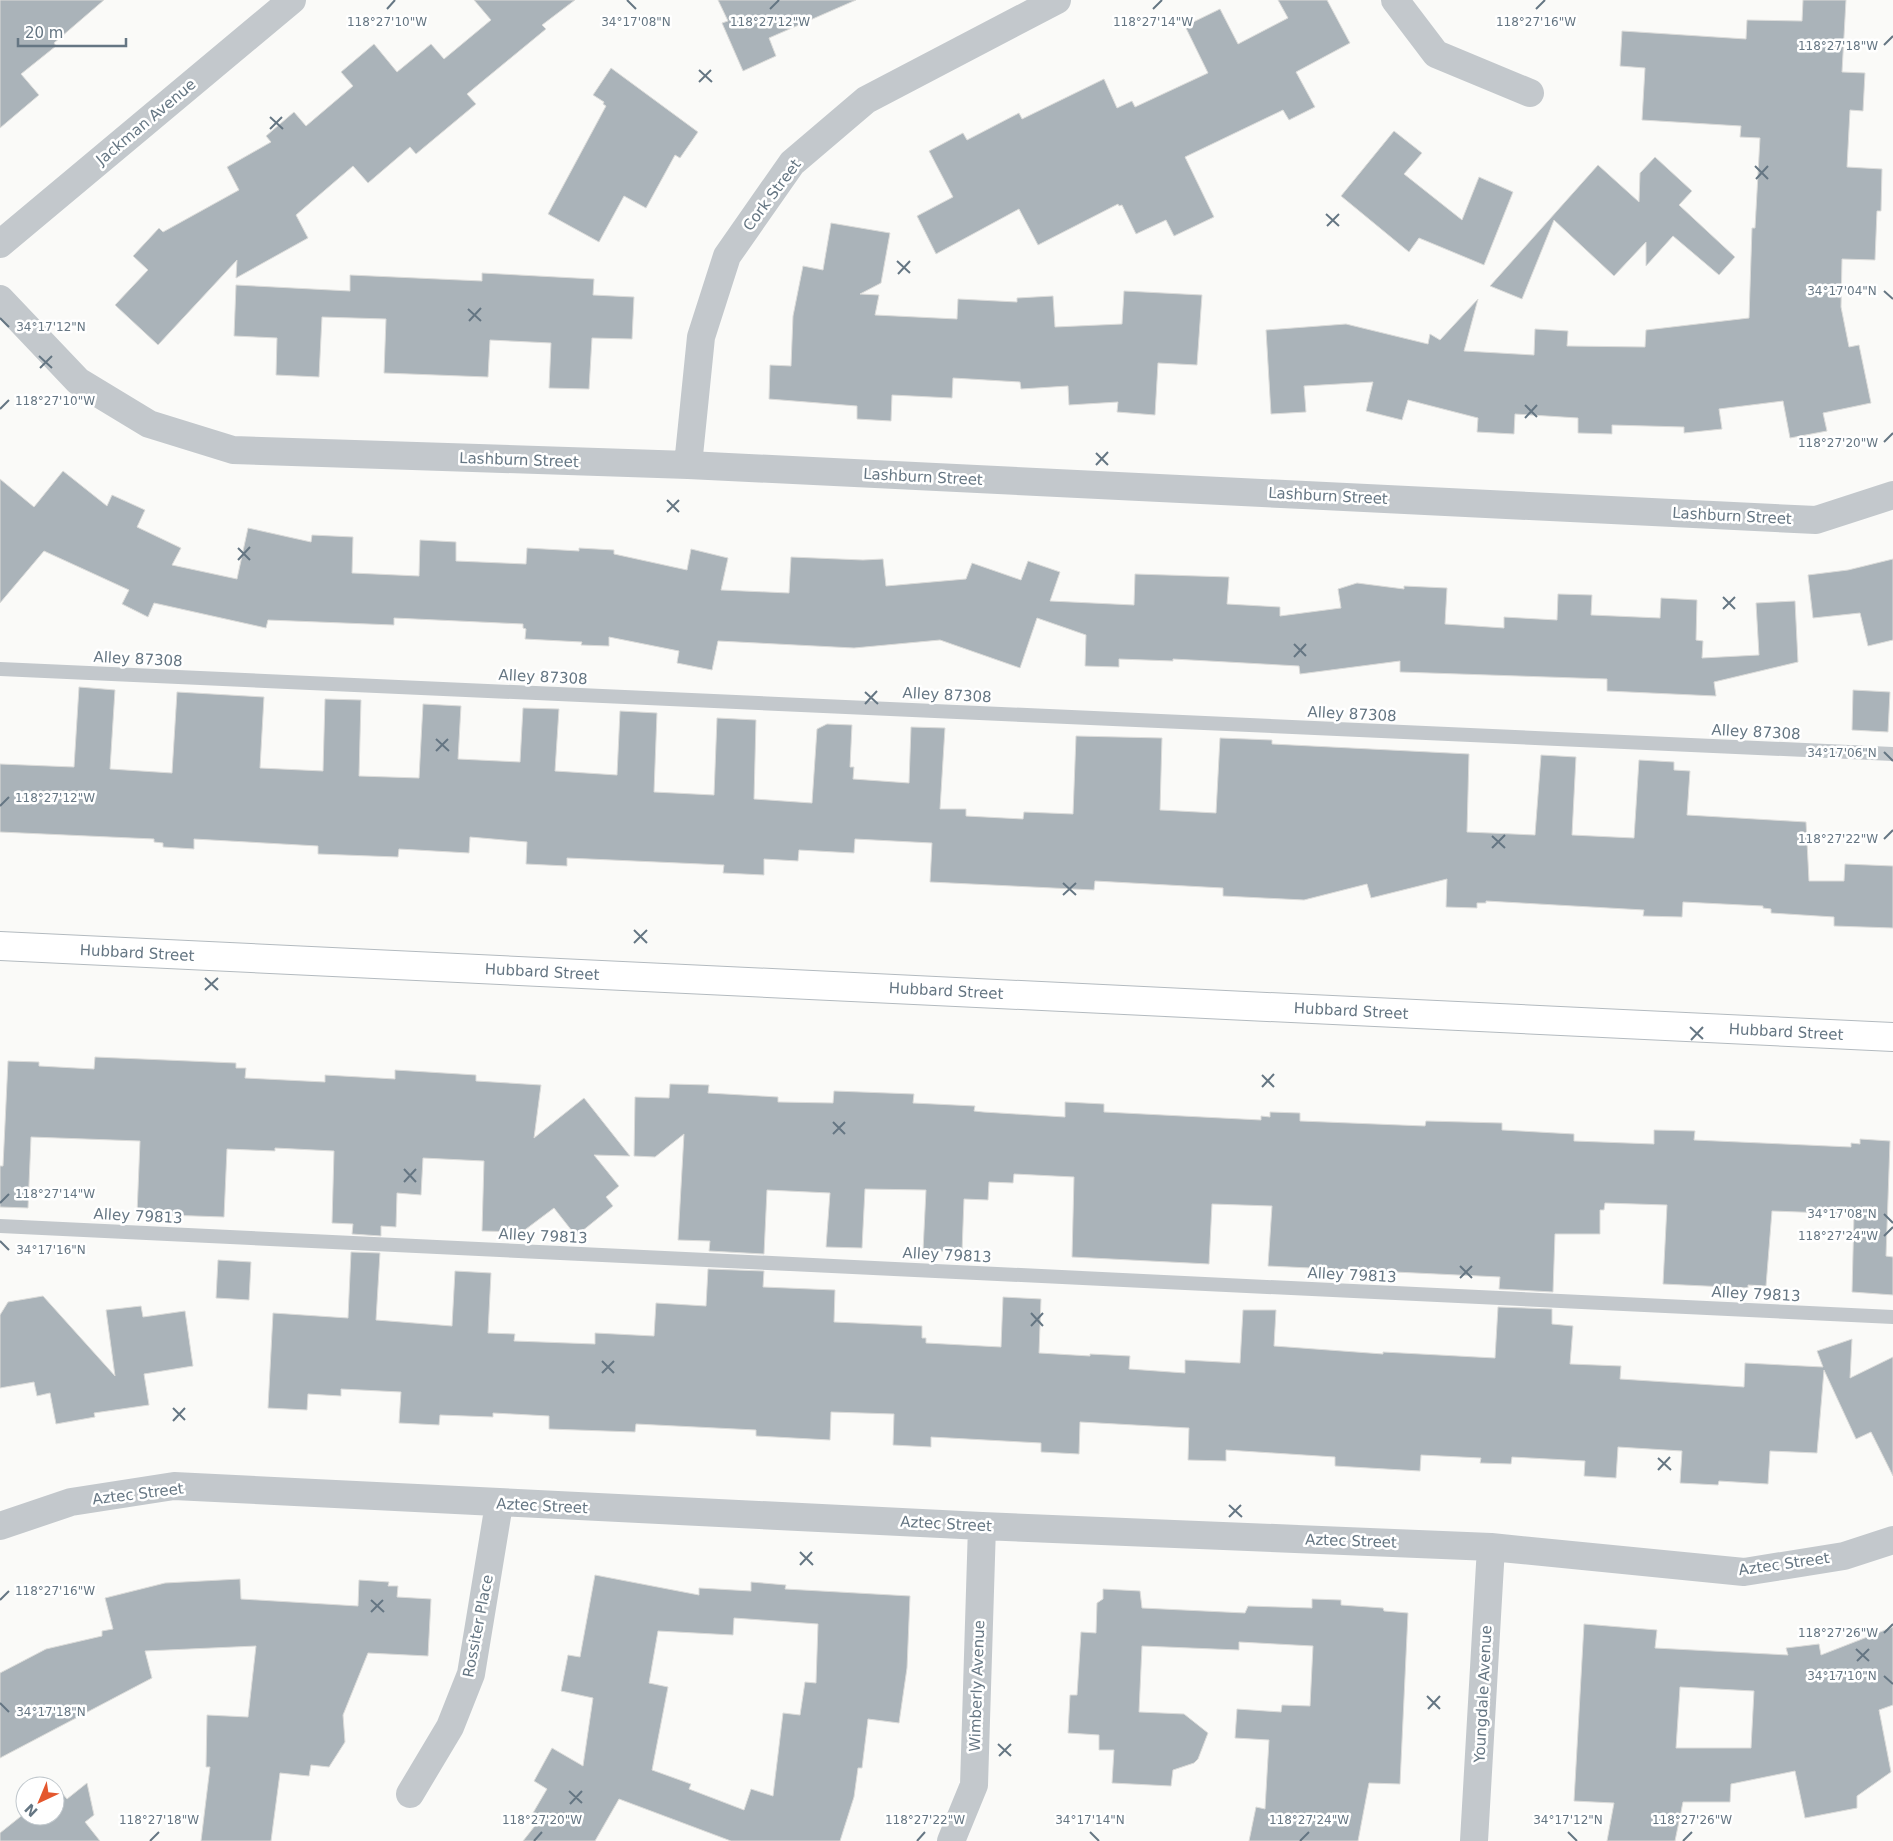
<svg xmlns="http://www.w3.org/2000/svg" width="1893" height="1841" font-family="'DejaVu Sans',sans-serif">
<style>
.building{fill:#aab3b9;stroke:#dcdcda;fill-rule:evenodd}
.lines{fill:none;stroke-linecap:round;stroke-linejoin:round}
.secondary-casing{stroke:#b3babf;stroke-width:30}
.lane{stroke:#c3c8cc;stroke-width:14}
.street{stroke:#c3c8cc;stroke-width:28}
.secondary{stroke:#fff;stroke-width:28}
.ticks{fill:none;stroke:#657683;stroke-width:2}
.labels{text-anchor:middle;stroke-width:5;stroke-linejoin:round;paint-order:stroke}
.street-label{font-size:15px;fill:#657683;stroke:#fff}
.ticks-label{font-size:12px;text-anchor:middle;fill:#657683;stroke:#fff;stroke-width:5;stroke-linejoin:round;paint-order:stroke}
</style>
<rect width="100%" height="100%" fill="#fafaf8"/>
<path class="building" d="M0 0H104L54 43 56 46 21 74 39 95 0 128Z
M474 0H575L542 25 546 29 467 94 476 104 416 154 410 147 368 183 353 166 296 215 308 238 236 278 237 260 158 345 115 305 148 270 133 256 159 228 163 232 239 190 227 167 271 142 266 136 294 112 306 126 353 86 341 72 374 44 397 72 431 44 444 59 491 20Z
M718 0H856L769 38 776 56 743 71 722 23 728 21Z
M1278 0H1327L1350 43 1296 72 1315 107 1289 120 1283 110 1185 157 1214 217 1174 236 1166 220 1136 234 1122 205 1119 206 1118 204 1038 245 1019 209 936 254 917 216 953 197 929 151 963 133 967 140 1019 113 1022 119 1104 79 1117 108 1132 101 1135 107 1208 73 1185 26 1220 9 1238 44 1288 18Z
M1803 0H1846L1842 72 1865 73 1863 111 1850 110 1847 167 1882 169 1881 211H1877L1875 260 1842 259 1841 307 1849 347 1859 345 1871 403 1823 413 1827 431 1790 438 1783 401 1719 409 1722 429 1684 433V427L1612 425V434L1578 433V418L1515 414 1514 434 1477 432 1478 418 1408 400 1402 420 1366 411 1373 382 1304 386 1306 412 1271 414 1266 330 1346 324 1428 344 1430 334 1440 340 1478 299 1464 351 1534 355 1535 329 1568 331 1567 346 1645 347 1646 330 1749 318 1752 228H1755L1760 138 1740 137 1741 126 1642 120 1645 68 1620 66 1622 31 1746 39 1747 20 1802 21Z
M611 68 698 132 680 158 675 155 646 208 624 196 599 242 548 214 606 106 603 104 604 102 593 95Z
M1394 131 1422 153 1404 174 1462 220 1479 177 1513 192 1484 265 1419 238 1409 252 1341 196Z
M1655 157 1692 191 1679 205 1735 257 1719 275 1673 236 1646 266V242L1614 276 1554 220 1522 299 1490 286 1598 165 1639 202 1640 173Z
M831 223 890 233 881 283 860 294 879 295 875 315 957 319 958 299 1017 302V298L1053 296 1055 327 1122 324 1124 291 1202 295 1197 365 1158 363 1155 415 1117 412 1118 402 1069 405 1068 386 1021 389 1020 382 953 378 952 398 892 395 891 421 857 419V406L769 399 770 365 791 366 793 316 803 266 823 270Z
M482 273 594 279 593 295 634 297 632 339 592 338 589 389 549 388 551 343 490 340 488 377 384 373 386 319 322 317 319 377 276 375 277 338 234 336 236 285 350 291V275L482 281Z
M63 471 107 506 112 495 145 510 137 527 181 548 172 565 237 579 248 528 311 542 312 535 353 537 352 573 419 576 420 540 456 542V561L526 564 527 548 579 551V548L614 550V554L687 570 691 549 728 558 721 590 789 593 791 557 863 560 883 559 886 586 966 579 972 563 1021 580 1028 561 1060 572 1050 601 1134 605 1135 574 1229 577 1227 604 1280 607V616L1341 608 1338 589 1357 583 1404 589V586L1447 588 1445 624 1504 628V617L1557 620 1558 594 1592 595 1591 615 1660 618 1661 598 1697 600 1696 640 1703 641 1702 658 1759 655 1756 603 1795 601 1798 662 1714 682 1716 696 1607 691V679L1400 672V661L1300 674 1299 666 1173 659V661L1119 659V667L1085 666 1086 635 1037 618 1020 668 940 640 854 648 718 641 712 670 677 663 679 651 609 637V646L581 645 582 642 525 639 526 629 523 628V624L394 618V625L268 620 266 628 154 603 148 617 122 604 129 590 44 551 0 603V479L34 507Z
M1893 559V640L1868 646 1860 613 1813 618 1808 575 1848 570Z
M79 687 115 690 110 769 172 773 177 692 264 697 260 768 323 771 325 699 361 700 359 776 419 778 423 704 461 706 458 759 520 762 523 708 559 709 555 771 617 775 620 711 657 713 654 792 714 795 717 718 756 720 754 799 812 803 817 729 827 724 852 725 850 767H854L853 779 909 783 911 727 945 728 940 809H966V816L1023 819 1024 812 1073 814 1076 736 1162 738 1160 810 1216 813 1220 738 1272 740V744L1469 754 1467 832 1535 835 1541 755 1576 757 1572 835 1634 838 1639 760 1674 762V770L1690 771 1687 815 1806 822 1809 881H1844L1845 864 1893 866V928L1834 926V917L1771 913V909L1763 908V906L1683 902 1682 917 1643 916 1644 910 1486 901V903H1477V908L1446 907 1447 879 1371 898 1367 884 1304 900 1223 896V888L1095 881 1094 890 930 882 932 843 855 839 854 853 799 850 798 861 764 859V875L723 873 724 865 567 858V866L526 864 527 842 470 837 469 853 399 849 398 857 318 854V846L194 839V849L163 847V843L154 842V839L0 832V764L74 767Z
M1853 690 1890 692 1888 732 1852 730Z
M95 1057 236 1063V1068H246L245 1078 325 1082V1075L395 1079V1070L476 1075V1081L541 1085 534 1138 584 1098 630 1156 594 1155 619 1186 606 1197 613 1206 576 1236 554 1208 522 1232 482 1231 484 1161 423 1158 421 1195 397 1193 396 1227 381 1226V1236L352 1234 353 1224 332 1223 334 1151 275 1148V1151L227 1149 224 1217 137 1214 140 1141 31 1137 28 1208 0 1207V1166H3L8 1061 39 1062V1066L94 1069Z
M670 1084 709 1085 708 1093 778 1097V1102L833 1103 834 1091 914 1094 913 1103 975 1106 974 1111 983 1112 1065 1117V1102L1104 1104V1112L1261 1120V1116L1270 1117V1112L1300 1113V1121L1425 1126 1426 1121 1502 1123V1130L1574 1134V1141L1654 1144V1130L1695 1131 1694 1140 1851 1147V1143L1860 1144V1139L1890 1141 1886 1256 1893 1257V1295L1852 1292 1854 1214 1772 1211 1766 1286 1748 1285V1288L1663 1284 1667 1205 1605 1203 1604 1210H1600V1234H1555L1553 1292 1499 1289 1500 1277 1268 1266 1272 1206 1212 1204 1209 1264 1072 1257 1074 1177 1014 1174 1013 1183 989 1182 988 1200 964 1199 962 1252 923 1251 926 1190 865 1189 862 1248 826 1247 830 1193 767 1190 764 1254 709 1251 710 1241 678 1240 684 1134 655 1157 634 1156 635 1097 669 1098Z
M351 1252 380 1253 376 1320 452 1326 455 1271 491 1273 488 1333 515 1334 514 1341 595 1344V1333L654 1336 656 1303 706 1306 708 1269 764 1271 763 1287 835 1290 834 1322 922 1326V1338H926V1343L1001 1347 1003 1297 1041 1299 1039 1353 1090 1356V1354L1130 1356 1129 1369 1185 1373V1360L1240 1363 1243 1310H1276L1274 1346 1383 1354V1352L1495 1358 1498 1307 1552 1309V1324L1573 1326 1570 1364 1621 1366 1620 1379 1744 1387 1745 1363 1823 1367 1817 1351 1852 1339 1850 1378 1893 1357V1476L1871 1432 1856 1439 1824 1370 1817 1453 1770 1451 1768 1484 1719 1481 1718 1485 1680 1483 1682 1451 1618 1447 1616 1478 1584 1476 1585 1461 1512 1457 1511 1464 1480 1463 1481 1458 1421 1455 1420 1471 1335 1466V1457L1226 1450V1461L1188 1460 1189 1428 1080 1422 1079 1454 1041 1452V1443L931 1437V1447L893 1445 894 1414 831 1412 830 1440 756 1436V1430L636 1424 635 1432 549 1429V1416L493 1413V1417L440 1415 439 1425 399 1423 401 1392 341 1389V1396L308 1394 307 1410 268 1408 273 1313 348 1318Z
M218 1260 251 1262 249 1300 216 1298Z
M43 1296 115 1376 106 1310 141 1306 143 1317 185 1311 193 1366 144 1374 149 1405 94 1413 95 1417 56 1424 50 1393 37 1396 34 1382 0 1388V1315L8 1302Z
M595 1575 699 1595V1588L751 1591V1582L786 1585 785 1589 910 1596 907 1668 899 1723 868 1719 862 1768H858L854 1797 840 1841H731L619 1799 595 1841H523L538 1822 530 1818 547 1789 534 1781 552 1748 583 1766 593 1698 561 1691 568 1655 580 1657ZM734 1618 818 1624 816 1683 805 1682 800 1715 783 1713 773 1796 751 1789 744 1810 689 1789 691 1784 652 1770 668 1687 649 1683 658 1631 733 1635Z
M240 1579 241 1599 358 1606 359 1580 389 1582 388 1586H398L397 1597 431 1599 428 1656 368 1653 343 1715 345 1742 329 1767 311 1765 309 1776 280 1773 271 1841H201L210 1767H206L207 1715 248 1717 256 1646 145 1651 152 1678 0 1758V1673L46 1649 102 1636V1631L113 1629 105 1598 165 1583Z
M1103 1589 1140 1591 1142 1608 1245 1613 1248 1606 1312 1608V1599L1341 1600V1605L1383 1608 1384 1611 1408 1613 1400 1784 1369 1783 1358 1841H1249L1256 1807 1265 1809 1269 1740 1235 1738 1237 1709 1281 1712 1282 1705 1310 1706 1313 1646 1239 1642V1650L1142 1646 1139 1712 1184 1714 1208 1733 1198 1759 1194 1763 1173 1770 1171 1786 1112 1783 1114 1750H1099V1735L1068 1733 1070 1695H1077L1081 1632 1096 1633 1097 1603 1103 1599Z
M1584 1624 1657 1630 1655 1648 1788 1655 1786 1648 1819 1644 1821 1655 1893 1627V1705L1879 1710 1891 1772 1857 1796V1808L1805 1818 1795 1771 1731 1784 1730 1802H1683L1675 1841H1607L1614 1803 1574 1801ZM1680 1687 1754 1691 1751 1748H1676Z
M87 1783 94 1815 85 1822 100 1841H0V1833L25 1813V1816H55V1789L57 1787 67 1799Z"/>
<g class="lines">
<g class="secondary-casing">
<path id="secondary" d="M0 946 1893 1037"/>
</g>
<path class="lane" d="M0 669 1893 754
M0 1226 1893 1317"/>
<path class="street" d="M1395 0 1436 54 1530 93
M0 244 292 0
M0 299 78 381 149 424 233 450 688 465 1816 520 1893 495
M688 465 701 337 727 256 792 163 866 100 1057 0
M0 1526 71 1502 174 1486 982 1526 1491 1547 1744 1572 1844 1556 1893 1540
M410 1794 450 1727 471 1674 499 1504
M951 1841 974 1785 982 1526
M1474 1841 1491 1547"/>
<use href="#secondary" class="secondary"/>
</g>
<path class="ticks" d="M627 0 636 9M387 9 395 0M770 9 779 0M1153 9 1162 0M1536 9 1545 0M1884 45 1893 36M699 70 712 82M699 82 711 70M270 117 283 129M270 129 282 117M1755 166 1768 179M1756 179 1768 166M1326 214 1339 226M1327 226 1339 214M897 261 910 273M898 274 910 261M1884 291 1893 299M468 309 481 321M0 318 9 327M469 321 481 308M39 356 52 368M40 368 52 356M1525 405 1537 417M0 409 9 400M1525 418 1537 405M1884 442 1893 433M1096 453 1108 465M1096 465 1108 452M667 500 679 512M667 512 679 500M238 548 250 560M238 560 250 547M1723 597 1735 609M1723 609 1735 597M1294 644 1306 656M1294 657 1306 644M865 692 878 704M865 704 877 691M436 739 449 751M436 751 448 739M1884 752 1893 761M0 806 9 797M1492 836 1505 848M1884 839 1893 830M1492 848 1505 835M1063 883 1076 895M1063 895 1076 883M634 930 647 943M634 943 647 930M205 978 218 990M205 990 218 978M1690 1027 1703 1039M1691 1040 1703 1027M1262 1075 1274 1087M1262 1087 1274 1074M833 1122 845 1134M833 1134 845 1122M404 1169 416 1182M404 1182 416 1169M0 1203 9 1194M1884 1214 1893 1223M1884 1236 1893 1227M0 1241 9 1250M1460 1266 1472 1278M1460 1278 1472 1266M1031 1313 1043 1326M1031 1326 1043 1313M602 1361 614 1373M602 1373 614 1361M173 1408 185 1420M173 1421 185 1408M1658 1458 1671 1470M1658 1470 1670 1457M1229 1505 1242 1517M1229 1517 1241 1505M800 1552 813 1565M800 1565 812 1552M0 1600 9 1591M371 1600 384 1612M371 1612 383 1600M1884 1633 1893 1624M1856 1649 1869 1661M1857 1661 1869 1649M1884 1676 1893 1684M1427 1696 1440 1709M0 1703 9 1712M1428 1709 1440 1696M998 1744 1011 1756M999 1756 1011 1744M569 1791 582 1803M570 1804 582 1791M1090 1832 1099 1841M1568 1832 1577 1841M150 1841 159 1832M534 1841 542 1832M917 1841 925 1832M1300 1841 1309 1832M1683 1841 1692 1832"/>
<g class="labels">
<g class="street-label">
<text transform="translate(146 122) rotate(-40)" y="5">Jackman Avenue</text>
<text transform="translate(772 195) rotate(-53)" y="5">Cork Street</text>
<text transform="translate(519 460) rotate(2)" y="5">Lashburn Street</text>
<text transform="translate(923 477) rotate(3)" y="5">Lashburn Street</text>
<text transform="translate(1328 496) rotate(3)" y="5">Lashburn Street</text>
<text transform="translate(1732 516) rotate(3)" y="5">Lashburn Street</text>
<text transform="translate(138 659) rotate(3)" y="5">Alley 87308</text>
<text transform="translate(543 677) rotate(3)" y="5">Alley 87308</text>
<text transform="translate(947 695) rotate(3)" y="5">Alley 87308</text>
<text transform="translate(1352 714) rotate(3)" y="5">Alley 87308</text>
<text transform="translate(1756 732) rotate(3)" y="5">Alley 87308</text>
<text transform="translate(137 953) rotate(3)" y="5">Hubbard Street</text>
<text transform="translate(542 972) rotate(3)" y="5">Hubbard Street</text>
<text transform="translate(946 991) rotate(3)" y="5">Hubbard Street</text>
<text transform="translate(1351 1011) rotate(3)" y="5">Hubbard Street</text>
<text transform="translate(1786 1032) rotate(3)" y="5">Hubbard Street</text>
<text transform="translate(138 1216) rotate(3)" y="5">Alley 79813</text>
<text transform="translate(543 1236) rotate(3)" y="5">Alley 79813</text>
<text transform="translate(947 1255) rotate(3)" y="5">Alley 79813</text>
<text transform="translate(1352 1275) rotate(3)" y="5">Alley 79813</text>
<text transform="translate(1756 1294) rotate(3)" y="5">Alley 79813</text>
<text transform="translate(138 1494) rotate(-7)" y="5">Aztec Street</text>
<text transform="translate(542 1506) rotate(3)" y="5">Aztec Street</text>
<text transform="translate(946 1524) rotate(3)" y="5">Aztec Street</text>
<text transform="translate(1351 1541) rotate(2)" y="5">Aztec Street</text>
<text transform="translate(1784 1564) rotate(-8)" y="5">Aztec Street</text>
<text transform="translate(478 1626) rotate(-79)" y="5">Rossiter Place</text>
<text transform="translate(977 1686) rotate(-88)" y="5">Wimberly Avenue</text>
<text transform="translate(1483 1694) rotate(-87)" y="5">Youngdale Avenue</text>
</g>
</g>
<g class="ticks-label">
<text x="636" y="26">34°17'08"N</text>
<text x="387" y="26">118°27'10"W</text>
<text x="770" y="26">118°27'12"W</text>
<text x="1153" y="26">118°27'14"W</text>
<text x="1536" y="26">118°27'16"W</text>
<text x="1838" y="50">118°27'18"W</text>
<text x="1842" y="295">34°17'04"N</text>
<text x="51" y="331">34°17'12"N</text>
<text x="55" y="405">118°27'10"W</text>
<text x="1838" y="447">118°27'20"W</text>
<text x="1842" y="757">34°17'06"N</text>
<text x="55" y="802">118°27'12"W</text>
<text x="1838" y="843">118°27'22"W</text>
<text x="55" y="1198">118°27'14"W</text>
<text x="1842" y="1218">34°17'08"N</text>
<text x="1838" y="1240">118°27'24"W</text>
<text x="51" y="1254">34°17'16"N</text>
<text x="55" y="1595">118°27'16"W</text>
<text x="1838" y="1637">118°27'26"W</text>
<text x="1842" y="1680">34°17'10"N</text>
<text x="51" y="1716">34°17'18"N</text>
<text x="159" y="1824">118°27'18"W</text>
<text x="542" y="1824">118°27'20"W</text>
<text x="925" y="1824">118°27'22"W</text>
<text x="1309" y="1824">118°27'24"W</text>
<text x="1692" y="1824">118°27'26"W</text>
<text x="1090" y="1824">34°17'14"N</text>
<text x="1568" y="1824">34°17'12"N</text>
</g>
<g transform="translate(40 1801) rotate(224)"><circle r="24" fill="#ffffff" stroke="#c1c8cd"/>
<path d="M0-4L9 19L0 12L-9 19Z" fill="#e4572e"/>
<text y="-8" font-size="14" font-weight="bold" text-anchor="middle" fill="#657683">N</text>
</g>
<path d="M18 38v8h108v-8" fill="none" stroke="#657683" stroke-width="2.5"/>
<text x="25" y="38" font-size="15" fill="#657683" stroke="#ffffff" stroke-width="4" paint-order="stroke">20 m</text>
</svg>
